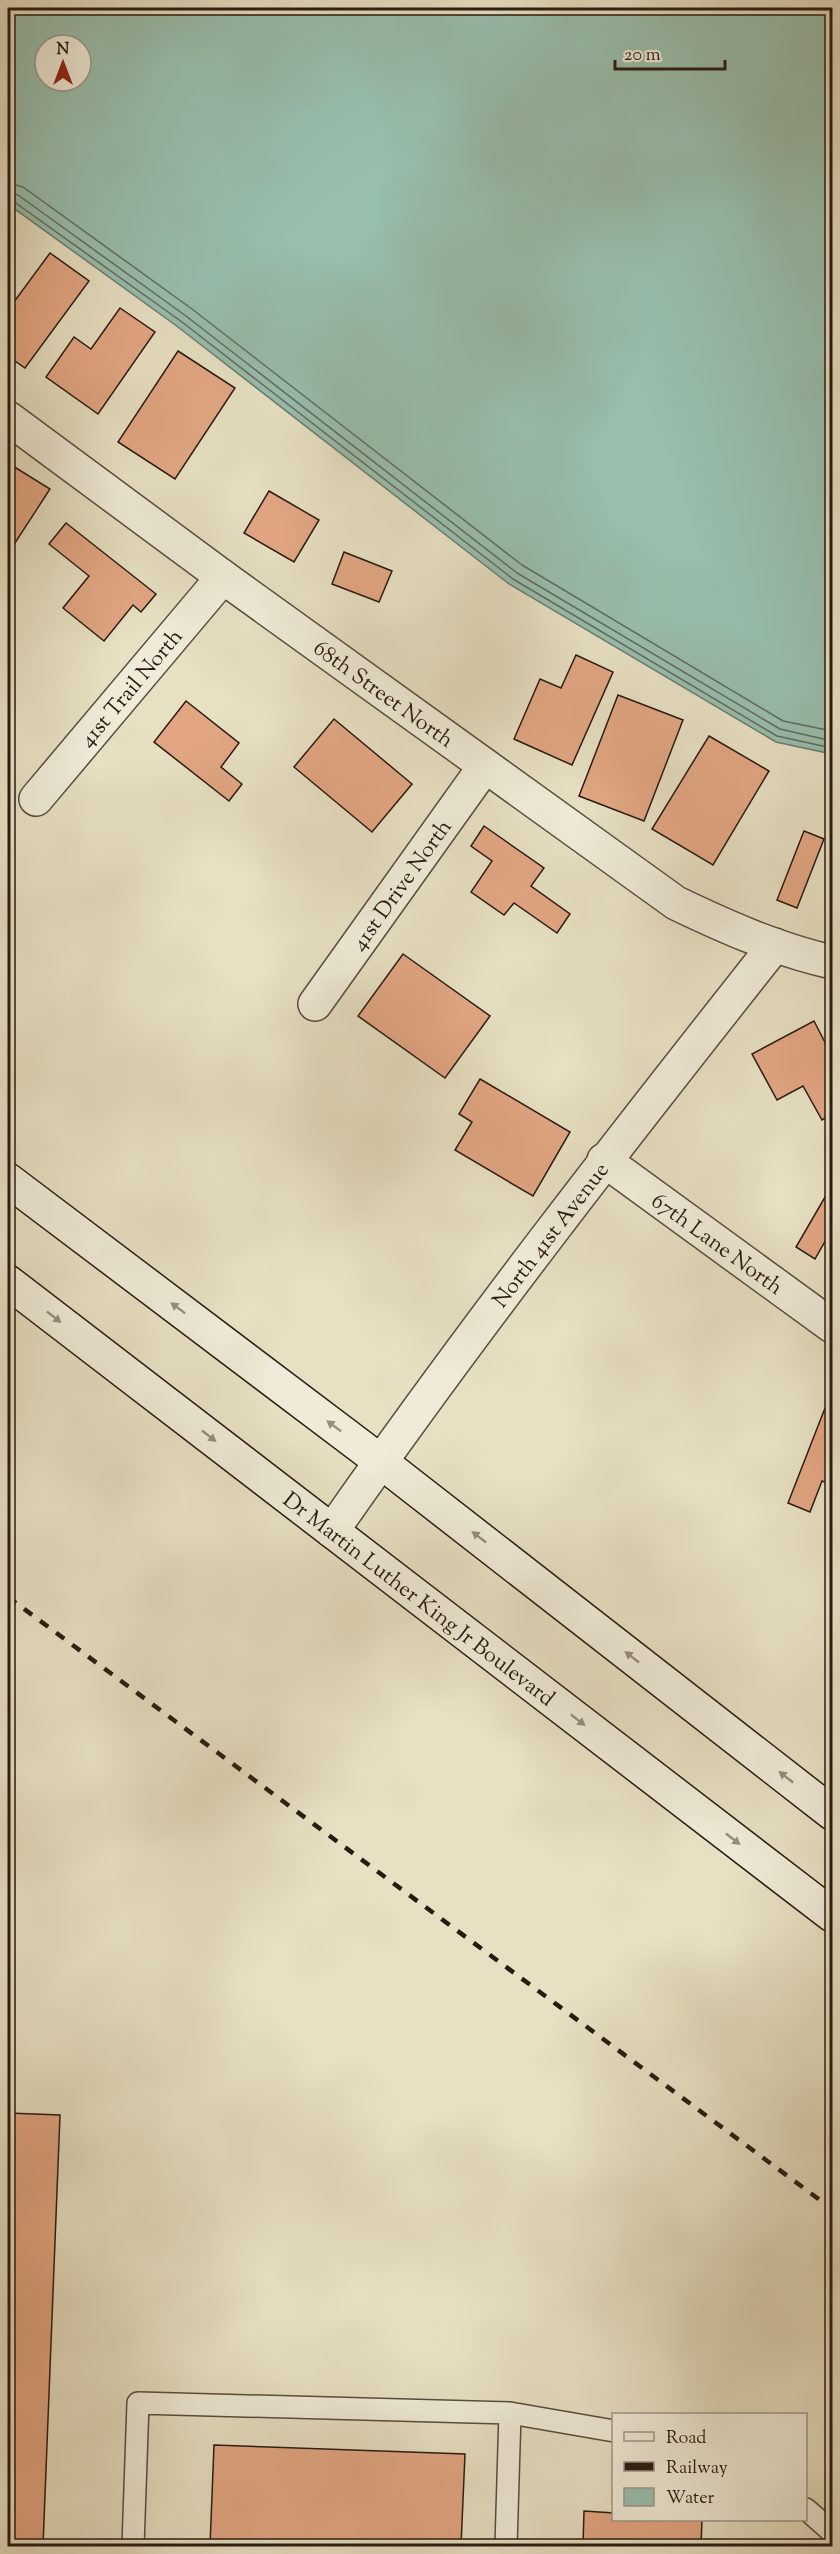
<svg xmlns="http://www.w3.org/2000/svg" width="840" height="2554" font-family="'Sorts Mill Goudy',serif">
<style>
.water{fill:#98bead;stroke:#6b7c6f;stroke-width:1.5;fill-rule:evenodd}
.lines{fill:none;stroke-linecap:round;stroke-linejoin:round}
.shore{stroke:#606c60;stroke-width:1.5}
.building{fill:#e2a683;stroke:#281a12;stroke-width:1.5}
.lane-casing{stroke:#584c3e;stroke-width:24}
.street-casing{stroke:#584c3e;stroke-width:36}
.secondary-casing{stroke:#281a12;stroke-width:36}
.lane{stroke:#efebd8;stroke-width:21}
.street{stroke:#efebd8;stroke-width:33}
.secondary{stroke:#efebd8;stroke-width:33}
.rail{stroke:#281a12;stroke-width:4.5;stroke-dasharray:10 10;stroke-linecap:butt}
.oneway{fill:#958d7f}
.labels{text-anchor:middle;stroke-width:4.5;stroke-linejoin:round;paint-order:stroke}
.street-label{font-size:22px;fill:#281a12;stroke:#efebd8}
</style>
<rect width="100%" height="100%" fill="#e7e0c3"/>
<filter id="stains"><feTurbulence type="fractalNoise" baseFrequency=".00333" numOctaves="4"/><feColorMatrix values="0 0 0 0 .2 0 0 0 0 .09 0 0 0 0 .02 0 0 0 .5 -.17"/></filter>
<radialGradient id="worn" r=".72"><stop offset=".6" stop-color="#630" stop-opacity="0"/><stop offset="1" stop-color="#630" stop-opacity=".3"/></radialGradient>
<path class="water" d="M8 8H832V754L776 742 509 584 178 327 8 204ZM45 45H81V81H45Z"/>
<g class="lines">
<path class="shore" d="M8 183 23 187 192 309 522 565 783 721 832 731
M8 192 18 195 186 316 517 573 780 729 832 741
M8 199 13 201 182 322 513 579 777 736 832 748"/>
</g>
<path class="building" d="M50 253 89 281 25 368 8 356V304L11 306Z
M120 308 155 332 98 414 46 377 74 337 91 349Z
M178 351 235 388 175 479 118 442Z
M8 463 50 489 13 546 8 543Z
M269 491 319 520 294 562 244 533Z
M66 523 156 594 141 612 133 605 104 641 63 608 89 576 49 544Z
M344 552 392 571 379 602 332 584Z
M576 655 613 672 572 765 514 739 540 679 561 688Z
M618 695 683 720 644 821 579 796Z
M186 701 239 743 221 767 242 784 229 801 154 742Z
M334 719 412 784 372 832 294 767Z
M709 736 769 771 713 865 652 829Z
M484 826 544 868 531 886 570 914 557 933 514 903 504 915 471 892 492 861 471 846Z
M804 831 824 839 797 908 777 900Z
M403 954 490 1016 445 1078 358 1016Z
M814 1021 832 1056V1114L822 1120 803 1086 777 1100 752 1054Z
M480 1079 570 1132 533 1196 455 1150 472 1122 459 1114Z
M832 1185V1229L815 1259 796 1247Z
M827 1403 832 1405V1485L822 1481 810 1512 788 1503Z
M8 2113 60 2115 43 2546H8Z
M214 2445 465 2454 461 2546H210Z
M584 2511 614 2513V2520H702L701 2546H583Z"/>
<g class="lines">
<g class="lane-casing">
<path id="lane" d="M510 2413 614 2431
M806 2509 832 2532
M133 2546 138 2403 510 2413 506 2546"/>
</g>
<g class="street-casing">
<g id="street">
<path id="s1" d="M8 418 223 577 676 903C726 927 778 950 832 962"/>
<path id="s2" d="M36 799 223 577"/>
<path id="s3" d="M315 1004 485 766"/>
<path id="s4" d="M604 1160 832 1326"/>
<path id="s5" d="M332 1531C472 1330 623 1137 775 945"/>
</g>
</g>
<g class="secondary-casing">
<g id="secondary">
<path d="M8 1180 380 1461 832 1813"/>
<path id="s6" d="M8 1282 832 1915"/>
</g>
</g>
<use href="#lane" class="lane"/>
<use href="#street" class="street"/>
<use href="#secondary" class="secondary"/>
<path class="rail" d="M8 1597 832 2209"/>
</g>
<defs><path id="oneway-solid" d="M-6-.8H1V-3.2L6.5 0L1 3.2V.8H-6Z" transform="scale(1.5)"/></defs>
<g class="oneway">
<use href="#oneway-solid" transform="translate(178 1308) rotate(-143)"/>
<use href="#oneway-solid" transform="translate(54 1317) rotate(38)"/>
<use href="#oneway-solid" transform="translate(334 1426) rotate(-143)"/>
<use href="#oneway-solid" transform="translate(209 1436) rotate(38)"/>
<use href="#oneway-solid" transform="translate(479 1537) rotate(-142)"/>
<use href="#oneway-solid" transform="translate(632 1657) rotate(-142)"/>
<use href="#oneway-solid" transform="translate(578 1720) rotate(38)"/>
<use href="#oneway-solid" transform="translate(786 1777) rotate(-142)"/>
<use href="#oneway-solid" transform="translate(733 1839) rotate(38)"/>
</g>
<g class="labels">
<g class="street-label">
<text dy="8" stroke="none"><textPath href="#s2" startOffset="146">41st Trail North</textPath></text>
<text dy="8" stroke="none"><textPath href="#s1" startOffset="466">68th Street North</textPath></text>
<text dy="8" stroke="none"><textPath href="#s3" startOffset="147">41st Drive North</textPath></text>
<text dy="8" stroke="none"><textPath href="#s5" startOffset="368">North 41st Avenue</textPath></text>
<text dy="8" stroke="none"><textPath href="#s4" startOffset="141">67th Lane North</textPath></text>
<text dy="8" stroke="none"><textPath href="#s6" startOffset="519">Dr Martin Luther King Jr Boulevard</textPath></text>
</g>
</g>
<rect width="840" height="2554" fill="none" stroke="#e7e0c3" stroke-width="30"/>
<rect x="9" y="9" width="822" height="2536" fill="none" stroke="#281a12" stroke-width="3"/>
<rect x="15" y="15" width="810" height="2524" fill="none" stroke="#281a12" stroke-width="1.5"/>
<rect x="612" y="2413" width="195" height="108" fill="#efebd8" stroke="#9f9789" stroke-width="1.5"/>
<rect x="624" y="2432" width="30" height="9" fill="#efebd8" stroke="#9f9789" stroke-width="1.5"/>
<text x="666" y="2443" font-size="18" fill="#281a12">Road</text>
<rect x="624" y="2462" width="30" height="9" fill="#281a12" stroke="#9f9789" stroke-width="1.5"/>
<text x="666" y="2473" font-size="18" fill="#281a12">Railway</text>
<rect x="624" y="2488" width="30" height="18" fill="#98bead" stroke="#9f9789" stroke-width="1.5"/>
<text x="666" y="2503" font-size="18" fill="#281a12">Water</text>
<g transform="translate(63 63)"><circle r="28" fill="#efebd8" stroke="#9f9789" stroke-width="1.5"/>
<path d="M0-4.5L10 22L0 15L-10 22Z" fill="#8f2418"/>
<text y="-9" font-size="16" font-weight="bold" text-anchor="middle" fill="#281a12">N</text>
</g>
<path d="M615 60v9h110v-9" fill="none" stroke="#281a12" stroke-width="3"/>
<text x="624" y="60" font-size="18" fill="#281a12" stroke="#efebd8" stroke-width="4.5" paint-order="stroke">20 m</text>
<rect width="100%" height="100%" filter="url(#stains)"/>
<rect width="100%" height="100%" fill="url(#worn)"/>
</svg>
